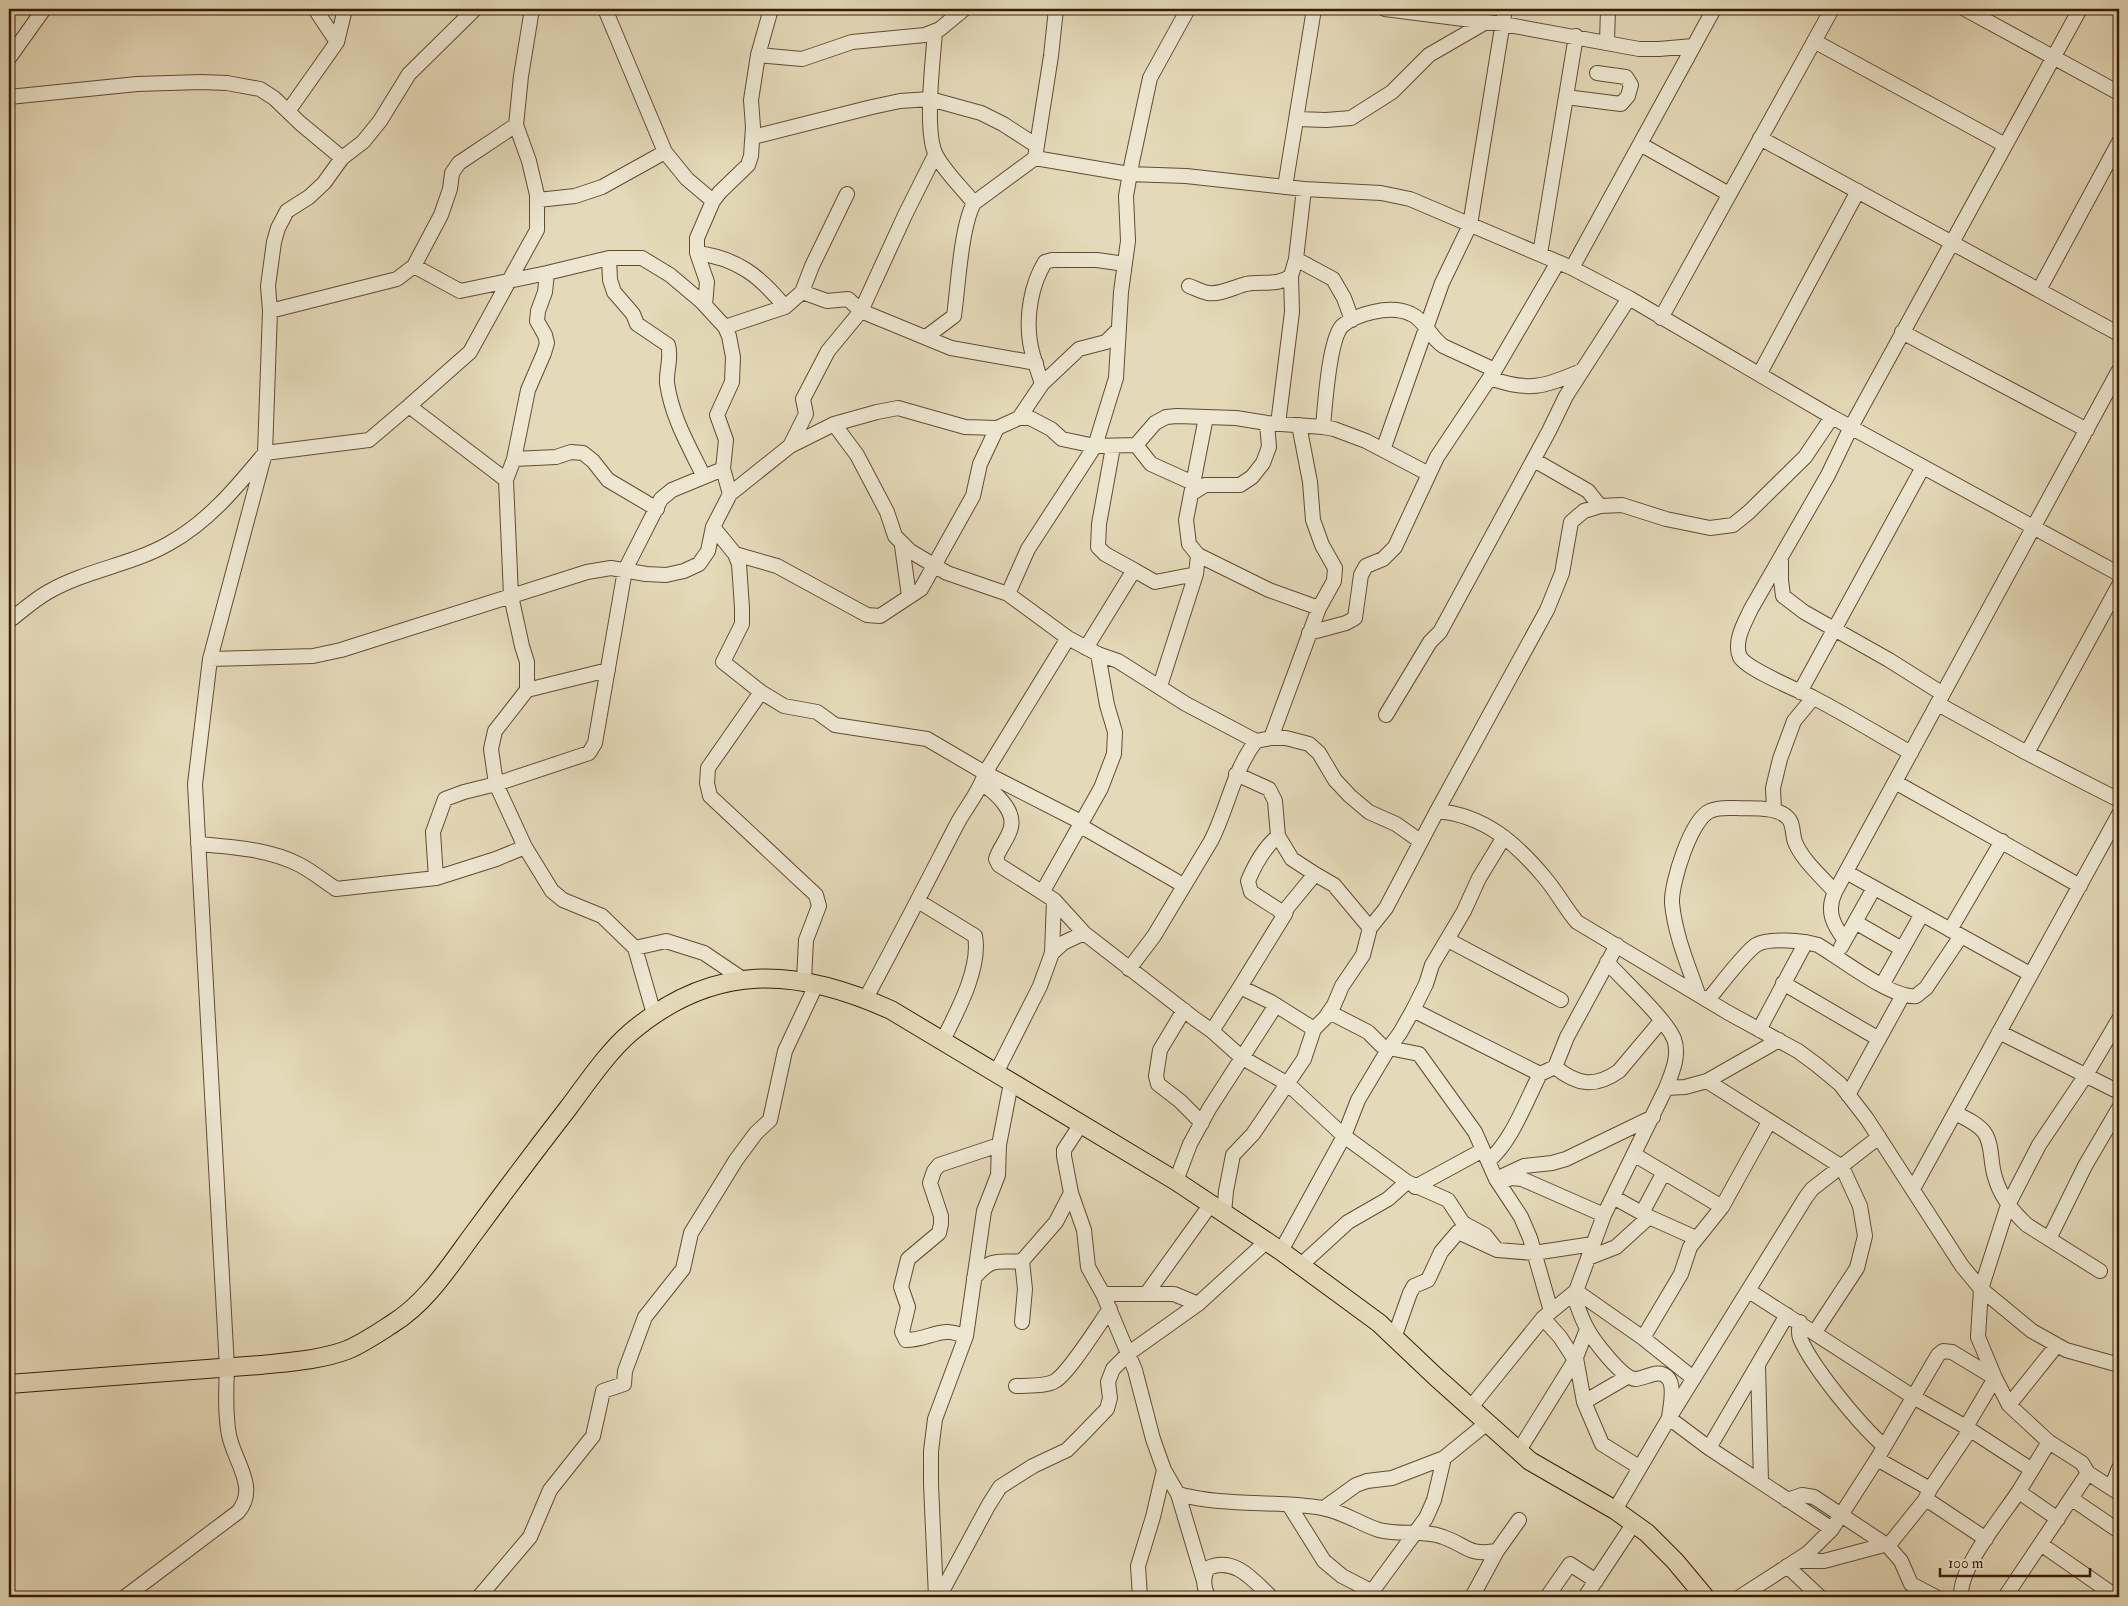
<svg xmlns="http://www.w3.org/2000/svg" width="2128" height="1606" font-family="'IM FELL Double Pica',serif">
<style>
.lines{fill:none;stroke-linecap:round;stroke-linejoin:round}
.minor-casing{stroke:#644b32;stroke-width:16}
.major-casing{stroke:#391c05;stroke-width:20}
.minor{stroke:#ede6d1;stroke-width:14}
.major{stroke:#e4d9b8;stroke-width:18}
</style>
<rect width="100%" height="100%" fill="#e4d9b8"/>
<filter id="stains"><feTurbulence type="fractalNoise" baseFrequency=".004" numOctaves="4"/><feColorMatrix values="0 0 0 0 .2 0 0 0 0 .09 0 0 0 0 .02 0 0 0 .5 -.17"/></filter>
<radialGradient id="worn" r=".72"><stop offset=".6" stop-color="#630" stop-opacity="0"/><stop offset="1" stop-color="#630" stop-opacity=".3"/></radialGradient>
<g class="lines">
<g class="minor-casing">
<path id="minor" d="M315 9 337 42
M605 9 665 152 687 179 713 201
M1385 9 1503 24 1639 49H1659L1693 46
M1965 9 2119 93
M935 32C933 59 924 133 936 155 945 172 962 188 974 203
M1814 41 2005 145
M1607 42 1608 9
M758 55 802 59 852 42 925 35 940 29 964 9
M9 58 44 9
M9 97 137 84 201 82 227 83 260 89 274 98 300 123 342 158
M1566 97 1621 104 1628 96 1631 85 1626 77 1597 73
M289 110 337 42 345 9
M1297 119 1326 120 1351 118 1392 92 1429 55 1486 22
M753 137 872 107 900 101 930 99 981 113 1003 124 1037 146
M1760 138 2119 334
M1640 144 1729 194
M1035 158 1129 174 1186 176 1304 189 1381 193 1410 199 1572 268 1629 298 1832 417 2119 574
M1285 187 1314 9
M538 200 575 196 602 187 665 152
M697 253C737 258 760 276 785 307
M1540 254 1576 36
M609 258 610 280 614 292 633 314 637 324 668 345C672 358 666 370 667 383 672 418 689 446 704 477
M1296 259 1333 279 1344 298 1352 320
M414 266 441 215 450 189 452 173 459 163 516 125
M1572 268 1714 9
M1189 286C1195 288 1202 292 1208 293 1220 295 1234 287 1246 284 1262 281 1278 286 1291 276
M2039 290 2119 142
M802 292 812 266 847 194
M705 305 707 282 697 253V238L713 201 720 192 748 165 751 156 753 127 751 100 758 55 771 9
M270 311 397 279 414 266 460 291 547 273 609 258H642L670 275 702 302 725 327 729 336 733 357 732 382 717 415 726 440 723 469 730 494
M1661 318 1832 9
M725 327 785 307 802 292 827 301 848 299 861 311 951 348 1036 363
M1902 332 2087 430
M926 337 954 316C958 288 961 226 974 203L1035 158 1051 56 1056 9
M1760 373 1858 191
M1490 378C1528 392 1545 387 1581 371
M1042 384C1038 371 1032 356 1030 342 1026 316 1031 285 1045 262L1052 260H1097L1125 264
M409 406 470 352 537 230V195L529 161 516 125 521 76 532 9
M1832 417 1805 457 1749 512 1733 525 1710 528 1666 519 1622 505 1600 506 1584 511 1571 522 1562 573 1547 610 1437 811C1484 815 1516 843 1545 878 1557 892 1565 908 1577 922L1727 1012 1798 1051 1817 1065 1840 1084 1867 1119 1962 1266 1981 1289 2032 1331 2066 1350 2119 1365
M1019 418 1042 384 1079 349 1106 342 1119 329
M834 424 857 455 887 512 895 536 910 551 947 573 1008 594 1068 638 1098 654 1118 661 1186 704 1256 741 1271 738H1286L1309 744 1319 753 1335 780 1350 796 1369 812 1396 824 1420 841
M1278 424 1292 312 1291 276 1296 259 1304 189
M1323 427C1325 405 1329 340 1342 326 1350 319 1364 314 1373 312 1386 309 1399 308 1411 314 1425 320 1430 337 1443 346L1495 370
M1136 445 1151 464 1193 483
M790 446 806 414 803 399 828 351 861 311 905 215 935 155
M1113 447 1099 524 1098 547 1105 554 1134 570
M1383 450 1442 283 1470 225 1505 9
M514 459 556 457 571 452 583 453 593 461 608 480 657 509
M1534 460 1588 491 1600 506
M1191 494 1205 485H1240L1252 477 1263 463 1269 447 1267 423
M713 527 735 554 739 564 742 608V624L723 662 761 692 784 706 817 712 835 725 927 739 985 773 1081 822
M902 546 909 596
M735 554 777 566 867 615 880 616 921 589 973 496 980 464 997 428
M1198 555 1269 590 1319 608
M1781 560V580L1783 596 1804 612 1889 660 1943 694
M1008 594 1028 549 1095 446 1116 378 1121 292 1128 241 1126 196 1132 162 1150 78 1188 9
M9 621C22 611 34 600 48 592 86 570 131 565 168 544 208 522 236 488 265 453L369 440 409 406 506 480
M1309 633 1346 623 1355 618 1361 575 1366 566 1383 559 1395 547 1437 457 1495 370 1558 262
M1086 648 1134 570 1155 582 1196 574 1198 555 1189 544 1186 520 1206 417
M210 659 313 656 341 650 587 572 611 568 646 574 666 575 684 571 699 564 708 551 713 527 730 494 790 446 834 424 877 412 898 408 965 427 997 428 1019 418H1030L1051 429 1062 439 1095 446 1136 445 1155 423 1166 417 1177 416 1236 418 1267 423 1323 427 1334 429 1366 441 1429 474
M1160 686 1196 574
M527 690 608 670
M761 692 708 768 707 783 710 796 816 895 819 906 806 940 804 980
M1800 692 1923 467
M1938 704 2027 753 2119 800
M1386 715 1430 642 1440 632 1549 431 1566 396 1629 298
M1271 738 1319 608 1334 581 1335 568 1322 545 1313 520 1310 482 1299 425
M1911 753C1879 735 1847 715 1814 698 1798 690 1748 670 1740 657 1733 642 1745 622 1751 609L1828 475 1851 427 2080 9
M2027 753 2119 585
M1236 774 1269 789 1275 801 1278 836 1292 859 1315 874
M1895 782 2080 886
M982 784C995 792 1015 810 1011 827 1009 838 999 848 996 859L999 865 1054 900 1084 933 1195 1019 1212 1031 1240 987 1271 1002 1314 1029
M1774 810 1773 788 1780 759 1794 721 1813 698
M1079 825 1183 885
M1504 837 1479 878 1464 911 1432 965 1426 984 1413 1010 1540 1074
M198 844C231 847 270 849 300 865 313 872 324 881 336 889L436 878 496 859 525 847 552 891 563 900 602 916 635 948 666 941 704 953 744 980
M525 847 496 784 589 753 595 743 625 570 661 499 672 490 723 469
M1846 872 2030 974
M436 878 433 832 445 799 464 792 496 784 491 749 495 731 527 690V662L522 646 511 596 506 480 514 459 528 390 544 353 547 343 545 335 537 321 538 311 545 292 547 273
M1043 891 1101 788 1114 754 1115 732 1107 705 1098 654
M918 901 975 936C981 968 957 1012 943 1040
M1285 914 1287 908 1315 874 1334 885 1370 928
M1855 922 1902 949
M1950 930 2002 841
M1448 940 1561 1000
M1845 940C1833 925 1826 911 1835 892L2119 370
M1841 947 1874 888
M635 948 654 1014
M1052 953 1054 900
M1607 962C1623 980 1666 1019 1674 1039 1680 1055 1672 1073 1666 1088
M1129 969 1154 936 1211 841C1228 808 1233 771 1256 741
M1783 983 1879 1039
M1882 985 1922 914
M1240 987 1285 914 1251 892 1248 881C1255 864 1264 848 1278 836
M1698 994C1688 965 1675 935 1672 903 1671 883 1691 819 1710 811 1718 807 1727 808 1736 808 1752 809 1775 806 1787 817 1794 823 1792 834 1795 842 1802 860 1822 877 1835 892
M866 998C897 941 926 884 956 826 965 808 980 792 985 773L1068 638
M1708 1000C1718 988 1745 952 1756 945 1769 937 1804 941 1818 945 1840 958 1892 999 1916 996L1926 988 1961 936
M1184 1010 1160 1050 1156 1076 1158 1084 1180 1101 1202 1123
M1413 1010 1400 1033 1389 1048 1419 1054 1475 1132 1496 1179 1521 1217 1530 1238 1551 1311
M1329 1012 1368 1032 1381 1045 1389 1048 1358 1100 1344 1136 1407 1182 1448 1200 1463 1223 1485 1235 1497 1250
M1759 1030 1806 942
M1212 1031 1241 1057 1288 1084 1344 1136 1281 1251
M1999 1032 2119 1092
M1555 1067C1577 1085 1595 1088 1619 1071L1661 1021
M996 1073 1040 986 1052 953 1063 943 1084 933
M1707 1081 1842 1167 1860 1206 1865 1236 1857 1268 1815 1332
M1848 1095 1903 995
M1955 1113C1965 1118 1977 1123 1984 1132 1993 1144 1990 1163 1995 1177 2000 1196 2013 1212 2027 1225L2100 1271
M1081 1124 1064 1150V1156L1071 1193 1084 1230 1088 1267 1103 1294 1135 1370 1153 1439 1164 1470 1178 1494 1204 1581
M1635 1155 1722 1207
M1488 1161C1511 1143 1526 1101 1540 1074L1555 1067 1567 1037 1617 945
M1496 1179 1524 1166 1552 1163 1566 1159 1653 1117
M1176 1181 1190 1144 1209 1109 1276 1005
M1501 1182 1511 1178 1522 1179 1604 1215
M1415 1187 1483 1150
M1913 1189 2119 814
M1613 1197 1649 1217 1696 1238
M1224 1213 1226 1191 1233 1155 1253 1134 1304 1059 1314 1029 1325 1018 1334 1005 1342 986 1363 955 1370 928 1386 908 1437 811
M1642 1213 1664 1172
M2049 1239 2085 1166 2119 1108
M1588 1258 1616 1247 1649 1217
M1301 1265 1348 1222 1388 1199 1407 1182
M974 1278C993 1256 996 1263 1022 1261L1056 1222 1071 1193
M1576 1291 1643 1338 1693 1378
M1749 1291 1915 1398 1966 1427 2032 1470
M1147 1293 1211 1204
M1103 1294H1174L1198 1304
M1573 1294C1578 1306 1581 1319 1588 1330 1594 1341 1622 1378 1635 1379 1645 1379 1658 1368 1667 1377 1676 1385 1670 1407 1669 1418L1709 1448 1832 1529
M1543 1318 1560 1337 1575 1360
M1022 1322 1025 1289 1022 1261
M1800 1322C1799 1327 1798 1333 1800 1338 1812 1367 1860 1425 1884 1446
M966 1336C960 1335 952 1331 946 1332 932 1333 922 1340 906 1340L902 1332 908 1307 901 1287 908 1259 939 1233 941 1224V1216L930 1183 934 1171 939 1165 999 1145
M1394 1338 1410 1293 1414 1286 1428 1280 1441 1252 1458 1232 1497 1250 1534 1253 1593 1244
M1643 1338 1681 1274 1690 1247 1722 1207 1769 1122
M1576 1358 1584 1402 1602 1444 1639 1467
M1758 1365 1761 1482
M1016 1386C1028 1385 1045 1387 1055 1381 1069 1373 1099 1324 1110 1309
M1584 1402 1627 1377
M2009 1405 2057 1345
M1471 1407 1543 1318 1576 1291 1604 1215 1666 1088 1685 1087 1707 1081 1779 1040
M1709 1448 1787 1315
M1518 1452 1575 1360 1587 1329
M1877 1459 1930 1489
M2088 1473 2119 1493
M2111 1488 2119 1468
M2019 1492 2058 1519
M1178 1494C1225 1507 1275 1500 1322 1508 1342 1511 1360 1524 1379 1530 1400 1536 1423 1529 1443 1537 1467 1545 1467 1556 1497 1551
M2072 1499 2119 1531
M1787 1500 1802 1495 1814 1497 1888 1546 1901 1561 1911 1584 1936 1597
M1925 1500 1926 1499 1986 1539
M1289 1505 1324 1561 1342 1576 1373 1592
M1324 1508 1356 1485 1367 1481 1392 1478 1444 1458
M1615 1510 1669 1418 1806 1197 1812 1189 1879 1137
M2042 1545 2117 1597
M1888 1546 1925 1500 1930 1489 1970 1430
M1796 1561H1824L1884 1545
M1787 1566 1820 1597
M125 1597 238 1512C259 1488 234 1461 229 1435 225 1414 226 1390 227 1368L195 784 210 659 265 453 270 311 268 286 274 242 278 228 287 211 309 197 324 183 342 158 363 142 380 121 409 74 475 9
M479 1597 530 1537 550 1490 593 1436 603 1391 624 1384 625 1371 645 1317 683 1269 691 1233 736 1160 756 1133 770 1120 785 1051 817 983
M936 1597 931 1484V1451L935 1419 966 1336 984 1211 998 1175 999 1145 1011 1083
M939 1597 988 1506 1000 1487 1033 1466 1067 1450 1081 1436 1107 1409 1110 1398 1108 1382 1113 1369 1129 1353 1198 1304 1267 1241
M1140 1597 1138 1566 1153 1517 1164 1470
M1208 1597C1204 1587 1202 1578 1208 1568 1235 1556 1254 1581 1271 1597
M1368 1597 1426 1518 1434 1500 1444 1458 1487 1423
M1472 1597 1497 1551 1519 1520
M1547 1597 1570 1564 1596 1581
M1585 1597 1634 1523
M1740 1597 1808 1553 1832 1529 1877 1459 1938 1355 1943 1351 1952 1352 1995 1378 1966 1427
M1961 1597C1959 1567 2002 1517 2019 1491 2029 1475 2039 1458 2049 1442
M2005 1597 2088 1473 2082 1463 2049 1442 2009 1405 1995 1378 1978 1337 1981 1289 2008 1205 2039 1145 2086 1075 2119 1019"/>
</g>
<g class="major-casing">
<path id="major" d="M9 1384 260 1365C287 1362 321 1360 347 1350 362 1344 378 1333 392 1324 429 1301 452 1262 477 1229 507 1188 538 1147 569 1107 587 1083 607 1053 630 1033 713 962 796 967 891 1010L1176 1181 1281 1251 1379 1323 1436 1377 1530 1461 1615 1510 1647 1533 1675 1561 1705 1597"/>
</g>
<use href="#minor" class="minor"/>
<use href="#major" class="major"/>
</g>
<rect width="2128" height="1606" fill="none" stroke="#e4d9b8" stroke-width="30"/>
<rect x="10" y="10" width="2108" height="1586" fill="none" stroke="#391c05" stroke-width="2.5"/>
<rect x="15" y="15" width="2098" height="1576" fill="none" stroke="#391c05"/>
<path d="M1940 1568v8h150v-8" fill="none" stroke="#391c05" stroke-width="2.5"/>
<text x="1948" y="1568" font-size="15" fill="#391c05" stroke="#ede6d1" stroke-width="4" paint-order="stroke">100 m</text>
<rect width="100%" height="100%" filter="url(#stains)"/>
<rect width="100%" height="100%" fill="url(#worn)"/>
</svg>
